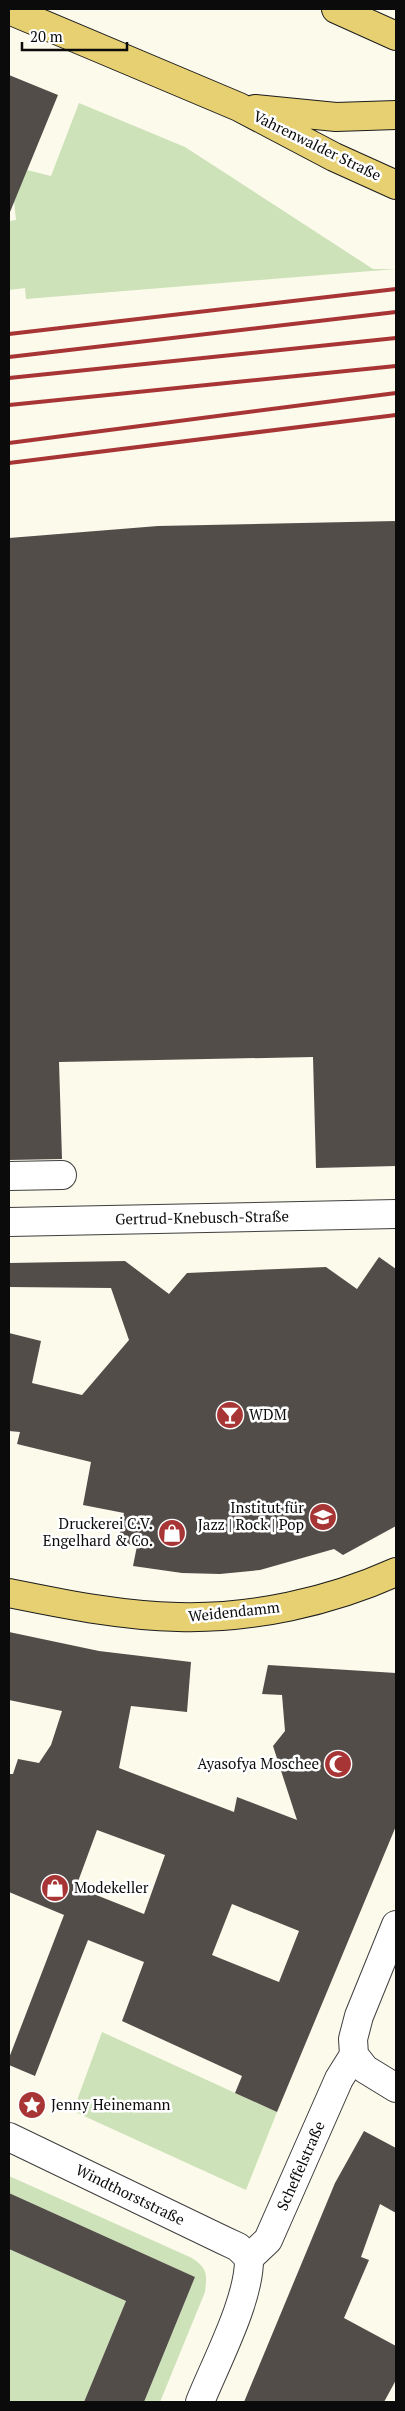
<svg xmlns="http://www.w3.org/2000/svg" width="405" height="2411" font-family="'PT Serif',serif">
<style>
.green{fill:#cde2b9}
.building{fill:#524d49;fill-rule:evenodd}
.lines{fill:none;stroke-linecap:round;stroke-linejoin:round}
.minor-casing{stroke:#3e3e3e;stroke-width:30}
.major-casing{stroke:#1c1c1c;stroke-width:30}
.minor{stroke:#fff;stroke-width:28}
.major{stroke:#e7d071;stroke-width:28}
.rail{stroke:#a83535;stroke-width:4}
.labels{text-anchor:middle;stroke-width:5;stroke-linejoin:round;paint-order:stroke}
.street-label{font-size:15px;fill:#0b0b0b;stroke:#fff}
.poi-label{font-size:15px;fill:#0b0b0b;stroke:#fff;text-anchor:start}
</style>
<rect width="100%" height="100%" fill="#fcfaeb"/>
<path class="green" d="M79 103 185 147 373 269H396L26 299 25 288 9 290V221L16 220 14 200 27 170 51 176Z
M102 2032 277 2112 246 2190 73 2111Z
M9 2176 192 2258C208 2269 207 2274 205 2292L160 2402H144L195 2277 9 2193Z
M9 2249 126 2301 84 2402H9Z"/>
<path class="building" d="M9 75 58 95 10 212H9Z
M396 521V1166L316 1168 313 1057 59 1062 62 1159 9 1160V538L158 526Z
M379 1257 396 1269V1526L343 1555 334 1549 260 1570 220 1574 182 1573 133 1566 137 1546 118 1542 124 1513 83 1505 91 1462 17 1444 20 1432 9 1431V1333L41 1341 32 1383 82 1395 129 1340 111 1288 9 1287V1263L125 1261 169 1294 187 1273 326 1267 357 1289Z
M9 1632 99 1651 191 1662 187 1712 131 1706 119 1768 234 1812 237 1797 297 1820 273 1746 285 1731 282 1695 262 1694 268 1665 396 1673V1826L277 2112 235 2093 242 2076 122 2021 144 1962 88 1940 35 2076 9 2065V2058L64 1915 9 1892V1774H13L18 1759 39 1763 51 1745 62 1711 9 1700ZM97 1830 165 1855 144 1914 76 1887ZM232 1904 299 1931 279 1982 212 1955Z
M364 2131 396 2148V2213L380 2204 361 2257 369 2260 344 2318 396 2346V2380L384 2402H244L335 2183Z
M9 2193 195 2277 144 2402H84L126 2301 9 2249Z"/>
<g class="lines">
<g class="minor-casing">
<path id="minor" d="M9 1176 62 1175
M9 1222 396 1214
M354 2055 365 2069 396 2088
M9 2137 223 2240 238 2247 249 2258
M200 2402C216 2362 250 2299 249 2258L268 2240 339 2079 354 2055 353 2039 359 2016 396 1925"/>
</g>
<g class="major-casing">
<path id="major" d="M336 9 396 36
M9 10 239 107 334 157 396 185
M255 109 336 117 396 115
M9 1593C64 1604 121 1616 178 1617 252 1619 329 1602 396 1572"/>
</g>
<use href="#minor" class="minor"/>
<use href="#major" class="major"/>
<path class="rail" d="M9 334 396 289
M9 357 396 312
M9 378 396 338
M9 405 396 366
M9 443 396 393
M9 463 396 415"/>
</g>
<defs>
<g id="bar-disc" transform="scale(1.4375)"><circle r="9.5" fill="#a83535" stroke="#fff"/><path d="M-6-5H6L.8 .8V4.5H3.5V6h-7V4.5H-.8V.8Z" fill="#fff"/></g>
<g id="university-disc" transform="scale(1.4375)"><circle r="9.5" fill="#a83535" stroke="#fff"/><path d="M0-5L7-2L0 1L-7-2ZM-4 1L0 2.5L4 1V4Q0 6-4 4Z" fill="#fff"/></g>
<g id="shop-disc" transform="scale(1.4375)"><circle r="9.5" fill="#a83535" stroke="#fff"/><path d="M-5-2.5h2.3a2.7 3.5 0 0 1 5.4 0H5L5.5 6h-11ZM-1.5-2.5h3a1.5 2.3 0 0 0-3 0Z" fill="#fff"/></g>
<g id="mosque-disc" transform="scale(1.4375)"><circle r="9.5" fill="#a83535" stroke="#fff"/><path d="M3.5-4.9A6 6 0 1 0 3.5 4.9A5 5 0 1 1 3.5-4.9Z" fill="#fff"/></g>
<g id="sight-disc" transform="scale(1.4375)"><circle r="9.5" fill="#a83535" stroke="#fff"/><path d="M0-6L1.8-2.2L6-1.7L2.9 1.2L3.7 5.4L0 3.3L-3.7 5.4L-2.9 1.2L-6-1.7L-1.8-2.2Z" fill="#fff"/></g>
</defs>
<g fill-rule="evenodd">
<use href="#bar-disc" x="230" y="1415"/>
<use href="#university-disc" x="323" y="1517"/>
<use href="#shop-disc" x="172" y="1533"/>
<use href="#mosque-disc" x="338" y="1764"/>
<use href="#shop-disc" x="55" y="1888"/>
<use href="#sight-disc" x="32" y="2105"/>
</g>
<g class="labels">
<g class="street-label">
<text transform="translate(317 146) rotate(26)" y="5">Vahrenwalder Straße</text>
<text transform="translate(202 1218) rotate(-1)" y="5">Gertrud-Knebusch-Straße</text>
<text transform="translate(234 1612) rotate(-6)" y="5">Weidendamm</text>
<text transform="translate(301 2166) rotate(-66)" y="5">Scheffelstraße</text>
<text transform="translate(130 2195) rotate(26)" y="5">Windthorststraße</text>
</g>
<g class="poi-label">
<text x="249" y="1420">WDM</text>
<text x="304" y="1513" text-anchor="end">Institut für<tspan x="304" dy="17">Jazz | Rock | Pop</tspan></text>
<text x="153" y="1529" text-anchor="end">Druckerei C.V.<tspan x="153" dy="17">Engelhard &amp; Co.</tspan></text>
<text x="319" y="1769" text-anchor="end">Ayasofya Moschee</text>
<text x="74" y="1893">Modekeller</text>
<text x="51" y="2110">Jenny Heinemann</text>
</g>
</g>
<rect width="405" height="2411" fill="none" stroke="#0b0b0b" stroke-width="20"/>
<path d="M22 42v8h105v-8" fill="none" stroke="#0b0b0b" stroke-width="2.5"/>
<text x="30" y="42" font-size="15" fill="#0b0b0b" stroke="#ffffff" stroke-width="4" paint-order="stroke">20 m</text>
</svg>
